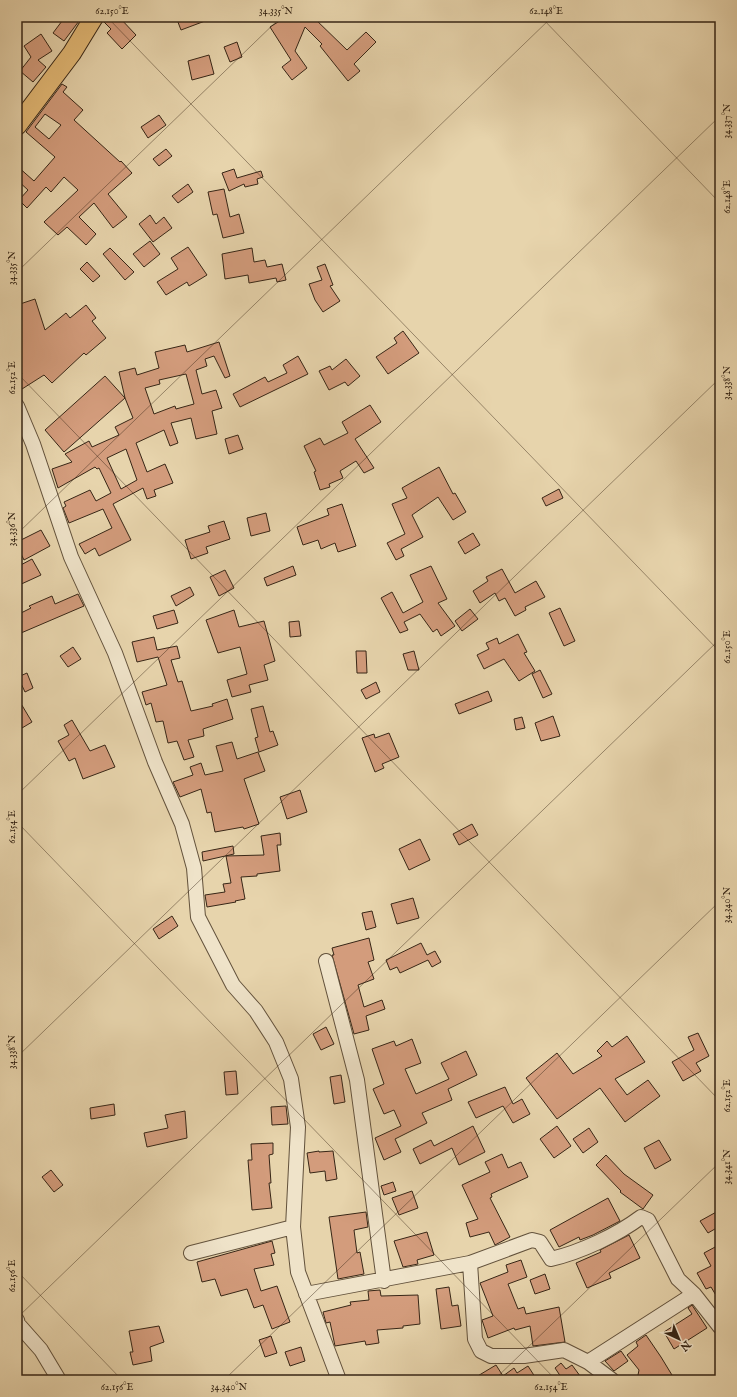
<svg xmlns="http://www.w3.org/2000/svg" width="737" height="1397" font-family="'IM FELL English',serif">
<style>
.building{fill:#d39c7c;stroke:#372616;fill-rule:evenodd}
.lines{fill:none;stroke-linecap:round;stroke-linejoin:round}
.minor-casing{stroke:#63523c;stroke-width:16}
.major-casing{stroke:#372616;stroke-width:20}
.minor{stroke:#efe3c9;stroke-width:14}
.major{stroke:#e4ba76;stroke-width:18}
.ticks{fill:none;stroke:#372616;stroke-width:1;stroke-opacity:0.45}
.neatline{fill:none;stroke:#372616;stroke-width:1.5}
.ticks-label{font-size:10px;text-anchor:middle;fill:#372616}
</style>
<rect width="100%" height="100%" fill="#e7d4ac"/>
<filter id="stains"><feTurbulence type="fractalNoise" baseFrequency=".005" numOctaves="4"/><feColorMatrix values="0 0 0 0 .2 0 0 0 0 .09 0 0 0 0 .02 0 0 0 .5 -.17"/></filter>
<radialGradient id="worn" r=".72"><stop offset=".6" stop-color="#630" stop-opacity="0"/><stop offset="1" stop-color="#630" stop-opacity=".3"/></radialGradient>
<path class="building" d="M65 17H82L64 41 53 33Z
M104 17H119L136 35 122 49 107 33 111 29 103 21Z
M176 17H213V18L181 30Z
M286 17H313L347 50 366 32 376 42 354 64 360 71 348 81 320 46 322 44 305 27 295 51 307 68 292 80 282 67 291 60 270 27Z
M41 34 52 51 38 60 46 67 33 82 20 71 31 57 24 46Z
M237 42 242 57 230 62 224 47Z
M209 55 214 74 192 80 188 61Z
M62 84 67 87 63 92 83 110 74 120 120 162 121 161 132 173 108 194 127 217 113 228 94 203 79 217 96 234 86 245 67 227 58 235 44 222 78 190 64 177 51 192 46 187 27 208 19 200 28 190 17 180V166L34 181 55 157 26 132ZM45 114 61 125 49 139 35 127Z
M159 115 166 125 148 138 141 127Z
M166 149 172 156 159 166 153 159Z
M234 169 237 178 261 171 263 177 257 179 258 184 245 187 244 184 229 191 222 173Z
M188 184 193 192 178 203 172 196Z
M224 189 230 217 239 214 244 233 223 238 217 214 213 215 208 192Z
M150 215 156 224 164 217 172 228 153 242 139 224Z
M150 241 160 254 144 267 133 254Z
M188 247 207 275 189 286 187 282 166 295 157 282 178 269 171 258Z
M110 248 134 272 125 280 103 254Z
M252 248 254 262 265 260 267 267 282 264 286 280 277 282 276 278 249 283 248 275 225 279 222 254Z
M87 262 100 276 93 282 80 269Z
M325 264 333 285 330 286 340 301 323 312 315 300 309 284 322 280 317 267Z
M35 299 45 330 66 313 70 318 86 305 96 318 92 321 106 338 86 355 84 353 52 383 44 375 22 389 17 380V376L22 374 17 365V305Z
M403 331 419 353 388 374 376 357 397 343 394 338Z
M219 342 230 376 225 378 214 356 205 359 207 366 196 370 202 394 216 390 222 408 212 411 217 434 196 439 191 418 171 423 178 443 170 446 164 430 136 443 147 472 165 464 173 483 154 490 156 496 147 499 143 488 113 504 131 540 99 556 95 548 85 554 79 544 112 528 103 509 69 523 63 508 66 506 64 502 90 490 96 501 111 493 99 468 97 469 95 467 58 488 52 469 72 462 65 454 89 441 92 447 119 435 115 427 133 418 125 398 119 372 135 368 137 375 159 368 155 352 185 345 187 352ZM186 374 194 404 176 409 175 406 154 414 145 388 160 384 159 380ZM126 449 137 480 121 489 107 458Z
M298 356 308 374 240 407 233 394 265 377 268 382 287 373 283 365Z
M346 359 360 376 348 386 345 382 329 390 319 371 330 366 332 370Z
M105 376 125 398 64 452 45 430Z
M370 405 381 422 355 439 374 468 364 473 356 461 340 471 343 478 329 484 330 487 320 490 314 472 316 471 304 446 320 438 324 445 348 433 342 422Z
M238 435 243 449 229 454 225 439Z
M439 467 453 494 455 493 466 512 453 520 438 497 412 515 423 537 401 549 404 556 396 560 387 543 405 534 392 504 407 498 402 488Z
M559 489 563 498 546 506 542 498Z
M342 504 356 546 338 552 335 543 321 549 318 540 303 545 297 527 329 515 327 509Z
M266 513 270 531 251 536 247 518Z
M224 521 230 539 206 547 208 553 191 559 185 540 210 532 208 526Z
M41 530 50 546 24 560 17 546V542Z
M473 533 480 545 465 554 458 542Z
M32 559 41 575 17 586V567Z
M293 566 296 575 267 586 264 578Z
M431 566 447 599 438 603 455 626 441 636 437 629 433 632 420 614 404 622 408 630 400 633 381 598 392 592 403 613 423 602 410 575Z
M502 569 515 593 536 581 545 597 525 607 526 610 515 616 505 598 499 601 495 593 480 603 473 591 488 581 486 577Z
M225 570 234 588 219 596 210 577Z
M190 587 194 595 176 606 171 596Z
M78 594 84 606 21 633 17 624V615L31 608 29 606 52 596 55 604Z
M560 608 575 641 564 646 549 613Z
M470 609 478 619 462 631 455 621Z
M174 610 178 623 157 629 153 616Z
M234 610 239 627 264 621 275 661 264 665 268 680 249 685 251 692 232 697 227 680 247 674 240 647 218 653 206 620Z
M299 621 301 636 290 637 289 622Z
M518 634 527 652 524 653 535 671 519 681 504 659 484 669 477 655 489 649 486 643 497 638 499 644Z
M154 637 157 650 177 646 180 658 171 660 178 682 182 681 191 711 213 706 212 704 227 699 233 719 203 729 204 736 188 740 194 757 184 760 177 741 168 743 163 721 156 722 151 703 146 705 142 692 167 685 158 657 137 662 132 642Z
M73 647 81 659 68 667 60 656Z
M356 651H366L367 673H357Z
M414 651 419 670H408L403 654Z
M540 670 552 694 543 698 532 674Z
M27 673 33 688 25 692 18 677Z
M376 682 380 692 366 699 361 690Z
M488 691 492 701 459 714 455 704Z
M17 697 32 722 22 728 17 720Z
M263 706 270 732 273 731 278 745 259 752 255 738 258 737 251 709Z
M553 716 560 736 541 741 535 723Z
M522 717 525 728 516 730 514 719Z
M72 720 90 751 105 745 115 767 83 779 75 758 69 761 58 741 69 735 64 725Z
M389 733 399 757 382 764 384 768 375 772 362 738 374 734 375 738Z
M232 742 237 759 258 752 265 771 244 779 259 824 244 829 243 827 215 832 211 812 207 813 201 789 180 797 173 782 193 775 190 767 201 763 205 775 223 771 216 746Z
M300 790 307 812 287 819 280 797Z
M472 824 478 835 459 845 453 834Z
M280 833 281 845H277L280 871 257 874V876L241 877 245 899 235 901 236 902 207 907 205 895 225 892 223 884 231 883 226 856 264 855 261 836Z
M420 839 430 860 409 870 399 849Z
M233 846 234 854 203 861 202 852Z
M413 898 419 918 397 924 391 904Z
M372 911 376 927 366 930 362 913Z
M172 916 178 926 159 939 153 929Z
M369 938 374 960 368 962 374 979 358 985 364 1007 382 1000 385 1009 366 1016 369 1030 354 1034 332 955H334L332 948Z
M421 943 427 955 435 951 441 962 432 967 428 960 400 973 397 967 390 970 386 960Z
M326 1027 334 1044 321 1050 313 1034Z
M698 1033 709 1056 696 1063 701 1071 683 1081 672 1062 694 1050 688 1037Z
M627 1036 645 1062 615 1079 627 1095 648 1080 660 1096 625 1122 600 1088 557 1119 526 1078 557 1053 573 1074 602 1056 597 1051 607 1041 612 1047Z
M412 1039 421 1063 405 1069 416 1094 449 1079 441 1063 466 1051 477 1075 448 1089 452 1100 422 1113 427 1123 395 1139 401 1152 384 1160 375 1138 401 1126 394 1110 384 1114 373 1089 384 1084 372 1049 394 1041 396 1046Z
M236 1071 238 1094 226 1095 224 1072Z
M341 1075 345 1102 334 1104 330 1077Z
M505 1087 513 1104 522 1099 530 1114 513 1123 503 1106 476 1118 468 1102Z
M114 1104 115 1115 91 1119 90 1108Z
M286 1106 288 1124 272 1125 271 1107Z
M185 1111 187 1138 147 1147 144 1133 168 1128 165 1115Z
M473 1126 485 1152 459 1165 452 1148 420 1164 413 1149 431 1140 434 1146Z
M557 1126 571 1146 554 1158 540 1139Z
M589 1128 598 1142 583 1153 573 1139Z
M659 1140 671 1160 655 1169 644 1148Z
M273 1143V1154L269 1155 271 1183H269L272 1208 252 1210 248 1160H252L251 1144Z
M319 1151V1152L333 1151 337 1179 326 1181 325 1171 310 1173 307 1153Z
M502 1154 508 1168 521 1162 528 1177 491 1194 492 1197 490 1198 510 1237 495 1245 489 1232 470 1237 466 1223 478 1219 462 1185 490 1172 485 1162Z
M606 1155 624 1174 653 1195 643 1209 620 1192 621 1191 596 1165Z
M51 1170 63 1185 54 1192 42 1177Z
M393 1182 396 1191 384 1195 381 1186Z
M412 1191 418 1208 399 1215 392 1198Z
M608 1198 620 1221 593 1235 580 1240 579 1237 559 1247 550 1230Z
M720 1210V1226L708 1233 700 1221Z
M366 1212 368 1227 354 1230 357 1253 360 1252 364 1274 338 1279 329 1217Z
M427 1232 434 1255 417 1260 418 1264 403 1267 394 1241Z
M629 1235 640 1258 609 1273 611 1278 587 1288 576 1263 601 1252 600 1250Z
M272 1241 275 1253 271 1254 274 1265 254 1269 261 1291 277 1286 290 1322 272 1329 263 1305 254 1308 247 1289 221 1296 215 1279 202 1282 197 1262Z
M717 1246 720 1251V1254L717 1256 720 1261V1302L711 1287 706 1289 697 1273 711 1266 704 1253Z
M521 1260 527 1277 508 1284 518 1309 524 1307 526 1314 559 1307 565 1342 533 1346 530 1326 515 1330 514 1328 488 1338 482 1320 493 1316 480 1283 508 1272 506 1265Z
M545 1274 550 1289 535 1294 530 1280Z
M449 1287 452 1306 458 1305 461 1326 441 1329 436 1289Z
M380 1290 381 1296 418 1295 420 1324 403 1326V1328L377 1330 379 1343 366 1345 365 1341 335 1346 330 1322 326 1323 323 1312 351 1305 350 1302 369 1300 368 1291Z
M692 1305 707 1328 674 1349 664 1332 692 1314 688 1308Z
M159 1326 164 1342 150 1347 152 1361 133 1365 130 1352H133L129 1331Z
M646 1335 661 1357 675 1380H637L639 1370 627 1355 638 1346 636 1342Z
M271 1336 277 1353 265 1357 259 1340Z
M301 1347 305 1361 290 1366 285 1352Z
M621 1351 628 1361 614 1371 605 1361Z
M561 1363 566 1369 572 1365 583 1380H563L555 1368Z
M496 1365 503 1376 514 1368 517 1373 528 1366 537 1380H471Z"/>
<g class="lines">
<g class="minor-casing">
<path id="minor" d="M17 406 33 444 71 557 115 653 155 762 182 824 194 868 198 917 233 985 256 1011 276 1042 291 1079 298 1127 293 1227 298 1272 339 1380
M326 961 357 1080 384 1281
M191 1253 293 1227
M470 1263 475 1339 481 1351 491 1356H524L564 1350 588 1362 612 1380
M306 1294 470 1263 532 1240 540 1242 551 1259C581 1252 617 1235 641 1217L648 1220 678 1279 694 1294 720 1327
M17 1320 18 1324 41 1350 59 1380
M588 1362 694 1294"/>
</g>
<g class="major-casing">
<path id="major" d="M17 126 72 53 94 17"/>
</g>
<use href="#minor" class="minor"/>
<use href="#major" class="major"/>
</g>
<path class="ticks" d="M107 17 720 652M541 17 720 203M17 272 281 17M17 373 720 1101M17 534 552 17M17 795 720 116M17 822 556 1380M17 1057 720 378M17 1271 122 1380M17 1318 720 639M224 1380 720 901M494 1380 720 1162"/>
<rect width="737" height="1397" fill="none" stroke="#e7d4ac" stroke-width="44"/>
<g transform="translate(679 1339) rotate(136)" stroke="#efe3c9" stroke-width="3" paint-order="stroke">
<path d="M0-3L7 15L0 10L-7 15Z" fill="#372616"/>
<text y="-6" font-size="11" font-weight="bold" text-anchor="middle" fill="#372616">N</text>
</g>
<rect x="22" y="22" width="693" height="1353" class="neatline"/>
<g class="ticks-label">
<text x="112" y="14">62.150°E</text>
<text x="276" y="14">34.335°N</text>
<text x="546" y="14">62.148°E</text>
<text transform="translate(726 121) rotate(-90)" y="4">34.337°N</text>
<text transform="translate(726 197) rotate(-90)" y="4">62.148°E</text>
<text transform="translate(11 268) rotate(-90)" y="4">34.335°N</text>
<text transform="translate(11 378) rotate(-90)" y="4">62.152°E</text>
<text transform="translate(726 383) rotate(-90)" y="4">34.338°N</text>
<text transform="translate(11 529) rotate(-90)" y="4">34.336°N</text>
<text transform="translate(726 647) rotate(-90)" y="4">62.150°E</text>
<text transform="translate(11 827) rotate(-90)" y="4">62.154°E</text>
<text transform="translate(726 905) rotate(-90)" y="4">34.340°N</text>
<text transform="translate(11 1052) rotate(-90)" y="4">34.338°N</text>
<text transform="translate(726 1096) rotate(-90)" y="4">62.152°E</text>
<text transform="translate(726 1167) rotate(-90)" y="4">34.341°N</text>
<text transform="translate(11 1276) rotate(-90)" y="4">62.156°E</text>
<text x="117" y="1390">62.156°E</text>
<text x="229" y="1390">34.340°N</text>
<text x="551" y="1390">62.154°E</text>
</g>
<rect width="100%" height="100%" filter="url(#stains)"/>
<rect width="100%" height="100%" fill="url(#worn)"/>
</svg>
